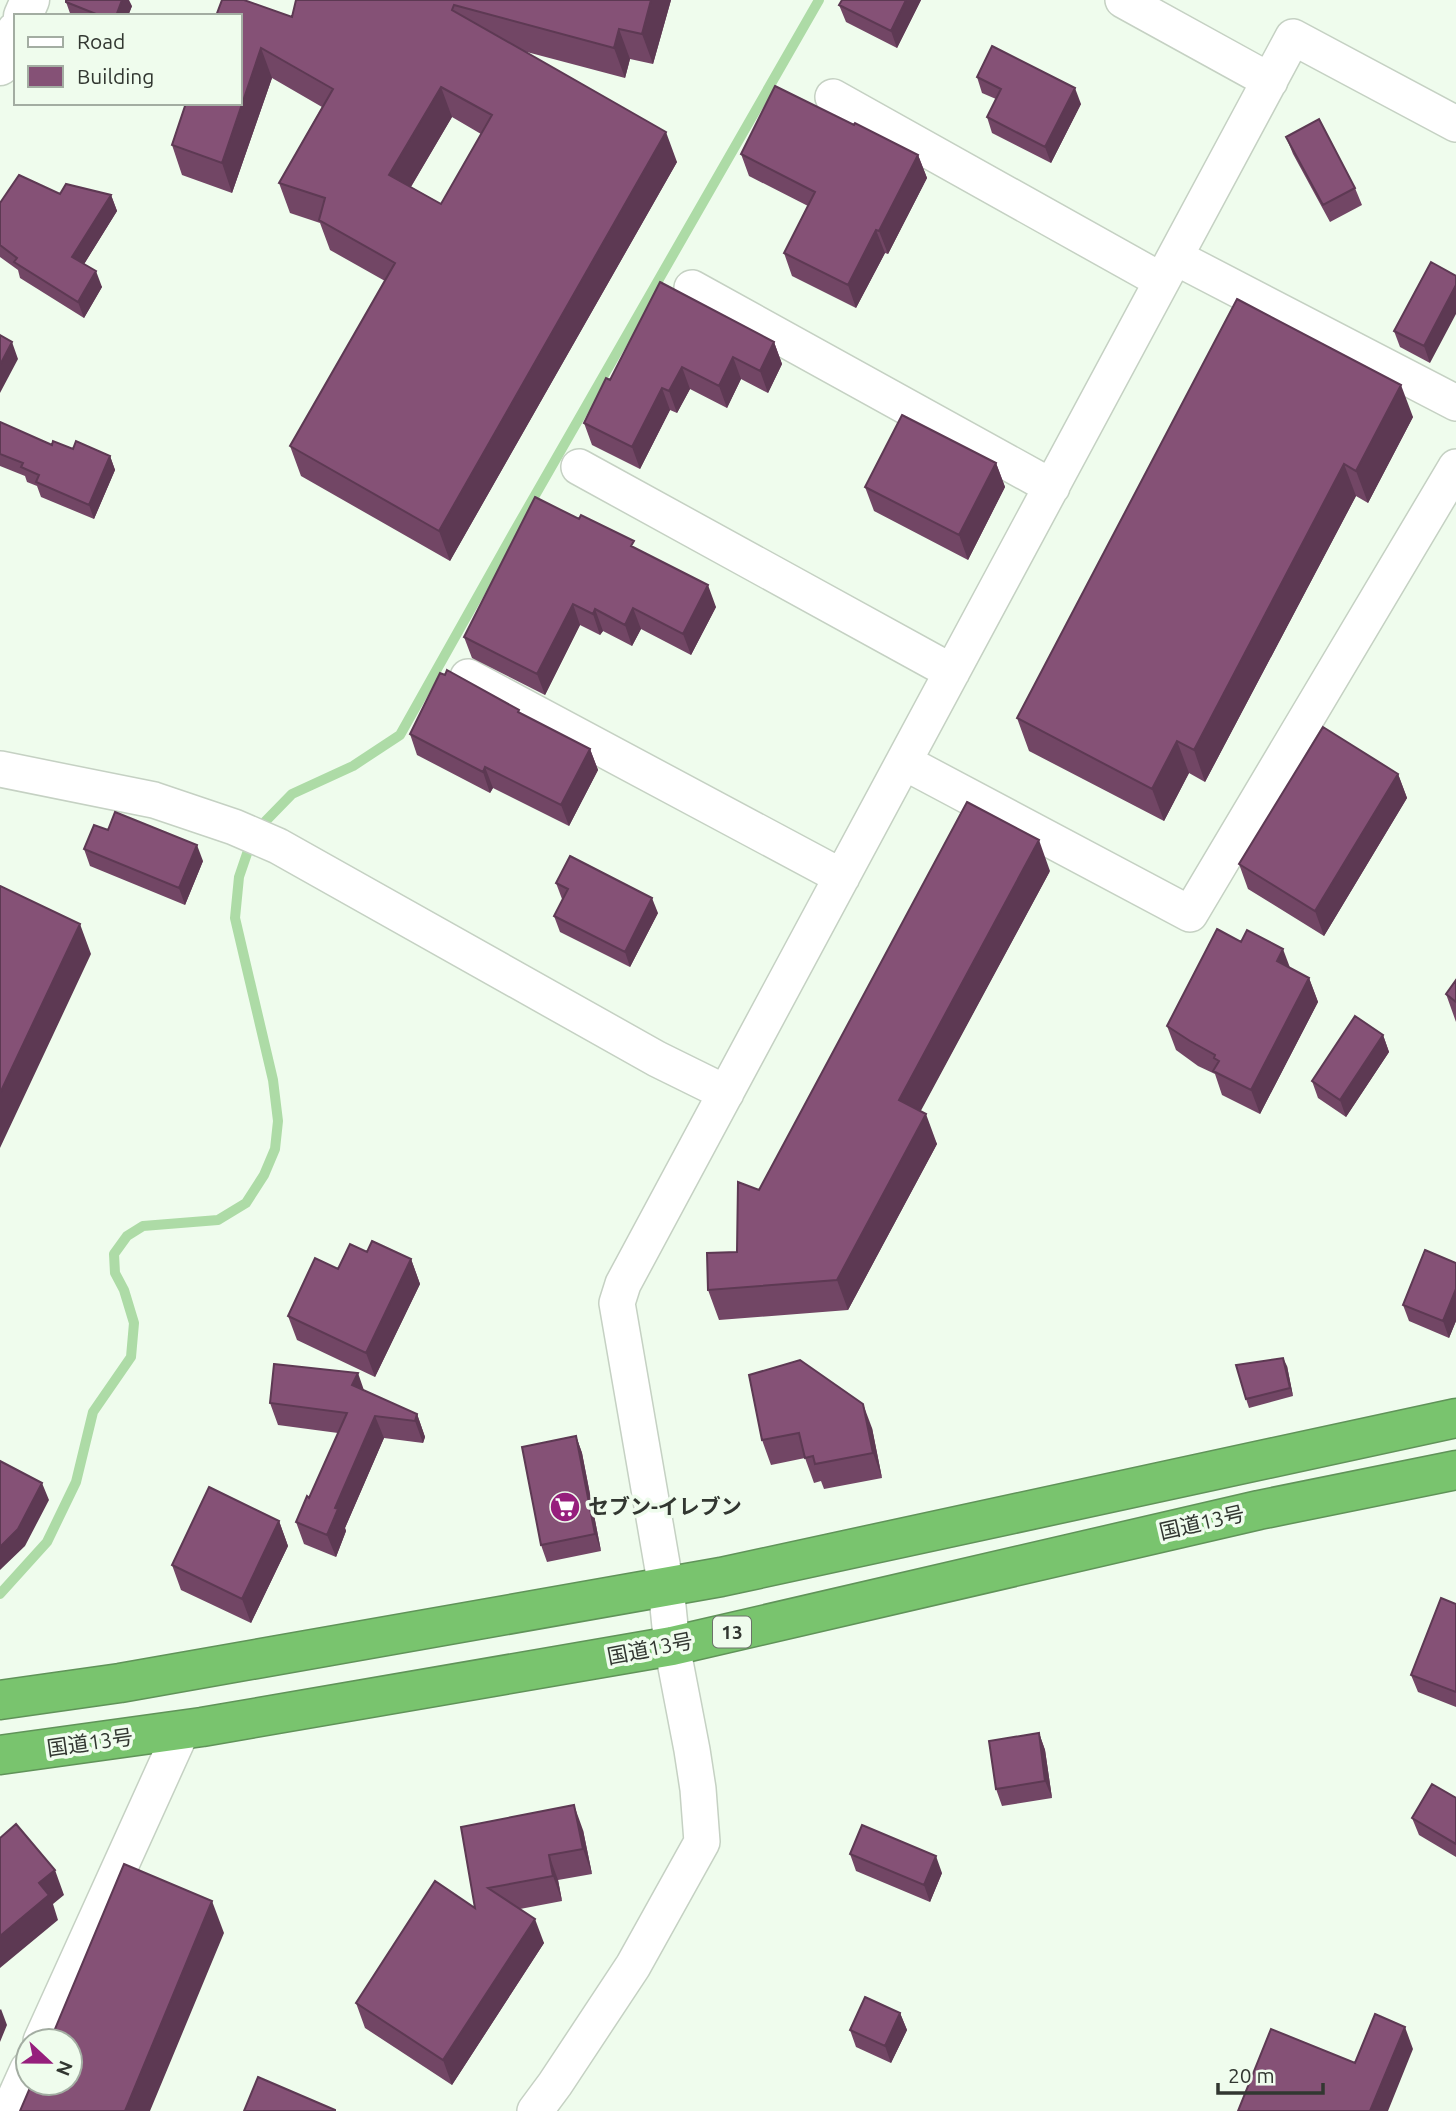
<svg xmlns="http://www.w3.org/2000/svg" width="1456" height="2111" font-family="Ubuntu,'Noto Sans JP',sans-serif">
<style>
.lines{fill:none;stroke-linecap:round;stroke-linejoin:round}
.stream{stroke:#addba6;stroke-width:10}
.street-casing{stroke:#c5d1c3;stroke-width:38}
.secondary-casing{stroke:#c5d1c3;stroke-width:41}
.highway-casing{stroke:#609359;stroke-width:41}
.street{stroke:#fff;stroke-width:35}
.secondary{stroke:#fff;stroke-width:38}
.highway{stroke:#79c46e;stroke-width:38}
.wall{fill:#724665;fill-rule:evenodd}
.shaded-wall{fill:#5d3953}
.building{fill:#855176;stroke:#5d3953;stroke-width:2;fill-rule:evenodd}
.labels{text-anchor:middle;stroke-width:7;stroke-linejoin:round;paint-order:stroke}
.shield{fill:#effced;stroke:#6b7269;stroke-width:2}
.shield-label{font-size:19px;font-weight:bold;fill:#323731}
.poi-label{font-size:21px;font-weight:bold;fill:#323731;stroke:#effced;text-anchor:start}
.street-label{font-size:21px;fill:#323731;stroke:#effced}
</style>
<rect width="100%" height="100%" fill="#effced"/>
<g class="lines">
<path class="stream" d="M0 1594 47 1542 76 1482 93 1412 131 1357 134 1323 124 1290 115 1273 114 1254 127 1236 143 1226 218 1220 246 1203 264 1175 275 1149 278 1121 273 1080 235 918 239 877 254 833 292 794 353 766 400 735 514 532 819 0"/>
<g class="street-casing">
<path id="street" d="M1123 0 1270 81
M833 97 1162 281
M1175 257 1456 403
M692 288 1052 487
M579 467 952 672
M468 677 842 877
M904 762 1190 914 1456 467
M0 769 154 800 234 827 278 846 657 1059 726 1093
M41 2041 182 1730
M9 2111 28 2069
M535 2111 555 2084 633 1966 702 1842 698 1789 692 1750 672 1646 666 1587 617 1303 623 1284 1293 37 1456 124"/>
</g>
<g class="secondary-casing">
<path id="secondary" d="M23 16 30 0
M0 66 16 31"/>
</g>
<g class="highway-casing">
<path id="highway" d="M0 1700 120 1683 721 1577 1456 1418
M0 1755 202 1727 672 1646 1259 1510 1456 1470"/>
</g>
<use href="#street" class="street"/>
<use href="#secondary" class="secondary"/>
<use href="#highway" class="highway"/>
</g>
<path class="wall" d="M296 0H671L653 64 630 59 625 78 523 51 677 162 450 561 301 476 290 446 385 281 330 250 320 223 290 213 279 183 322 107 272 78 232 193 182 175 172 145 240 16 292 17ZM452 117 481 134 441 204 411 187Z
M842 0H921L897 48 846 22 839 5Z
M66 2 132 6 128 16H71Z
M977 77 1081 104 1051 163 992 133 987 117 996 99 982 93Z
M854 125 918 155 927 178 888 254 885 253 856 308 792 276 784 253 808 206 749 176 741 154Z
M1286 137 1355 188 1362 205 1330 222 1293 154Z
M60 194 111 195 117 211 84 264 102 287 84 318 20 278 18 270 0 257V203Z
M1431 262 1430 363 1400 347 1394 331Z
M1237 299 1413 417 1368 503 1356 496 1205 782 1189 773 1164 821 1029 751 1017 718Z
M774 342 782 364 768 393 741 379 727 408 690 389 677 413 670 410 640 469 592 445 584 423 610 380Z
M0 422 52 445 110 456 115 470 94 519 41 497 37 486 27 482 25 476 0 466Z
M996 463 1005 487 968 560 874 511 865 487Z
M637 549 716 607 691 655 641 629 632 646 603 631 600 635 580 625 545 695 472 658 464 637Z
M520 713 590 749 598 770 569 826 493 788 490 793 417 755 410 734Z
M1398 774 1407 798 1324 936 1248 889 1239 864Z
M84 849 203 861 185 905 90 866Z
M1050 871 920 1111 937 1144 848 1310 719 1320 708 1290 737 1252 759 1190Z
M556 883 658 913 630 967 560 932 554 916 563 899H562Z
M1290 968 1309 978 1318 1002 1260 1114 1222 1095 1215 1074 1198 1066 1176 1050 1167 1026Z
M1456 980V1022L1446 994Z
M1383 1035 1389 1052 1346 1117 1318 1098 1312 1081Z
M367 1252 411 1259 420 1284 375 1377 297 1340 288 1316 338 1269Z
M1456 1263V1321L1449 1338 1409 1321 1403 1305Z
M1287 1366 1293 1396 1249 1408 1246 1399Z
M749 1375 872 1428 882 1478 824 1489 821 1481 814 1483 805 1458 771 1465 762 1440Z
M364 1391 417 1414 425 1437 423 1443 384 1438 345 1528 346 1531 336 1557 304 1544 296 1522 309 1498 338 1433 278 1425 270 1403Z
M576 1436 582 1453 601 1551 547 1562 541 1545Z
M279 1521 288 1546 251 1623 181 1590 172 1565Z
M1456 1604V1707L1418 1692 1411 1675Z
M1039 1733 1045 1750 1052 1798 1002 1806 996 1789Z
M1456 1798V1857L1419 1835 1412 1818Z
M461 1827 583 1830 592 1874 558 1880 562 1901 520 1909 544 1943 452 2085 365 2028 356 2003 475 1908Z
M850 1854 942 1873 930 1902 856 1871Z
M900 2013 907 2030 891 2063 856 2047 850 2030Z"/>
<path class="shaded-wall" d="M122 0H129L132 6 128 16H116Z
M651 0H671L653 64 642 34Z
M906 0H921L897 48 891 31Z
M619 29 630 59 625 78 614 48Z
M261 48 272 78 232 193 222 163Z
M441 87 452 117 400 205 389 175Z
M1075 88 1081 104 1051 163 1045 147Z
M666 132 677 162 450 561 439 531Z
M918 155 927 178 888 254 879 231Z
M111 195 117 211 78 274 72 257Z
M876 230 885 253 856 308 848 285Z
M96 271 102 287 84 318 78 302Z
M1456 285V314L1430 363 1424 346Z
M12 342 18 359 0 393V365Z
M774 342 782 364 768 393 760 371Z
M733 357 741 379 727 408 719 386Z
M682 367 690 389 677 413 669 391Z
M1401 385 1413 417 1368 503 1356 471Z
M662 388 670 410 640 469 632 447Z
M110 456 115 470 94 519 89 505Z
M996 463 1005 487 968 560 959 535Z
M1344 464 1356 496 1205 782 1194 750Z
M708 585 716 607 691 655 683 634Z
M573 604 580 625 545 695 537 674Z
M633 608 641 629 632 646 625 625Z
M595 609 603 631 600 635 593 614Z
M1177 741 1189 773 1164 821 1152 789Z
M590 749 598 770 569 826 561 805Z
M485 767 493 788 490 793 483 772Z
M1398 774 1407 798 1324 936 1315 911Z
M1039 840 1050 871 910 1131 899 1100Z
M197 845 203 861 185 905 179 888Z
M652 898 658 913 630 967 625 952Z
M80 924 91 954 0 1148V1093Z
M1283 949 1292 973 1277 961Z
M1309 978 1318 1002 1260 1114 1251 1090Z
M1383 1035 1389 1052 1346 1117 1340 1100Z
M926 1114 937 1144 848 1310 837 1280Z
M411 1259 420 1284 375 1377 366 1353Z
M1456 1289V1321L1449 1338 1443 1321Z
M1283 1358 1287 1366 1293 1396 1290 1388Z
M358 1373 366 1396 352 1385Z
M863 1404 872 1428 882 1478 873 1453Z
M417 1414 425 1437 423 1443 415 1421Z
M375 1416 384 1438 345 1528 346 1531 336 1557 327 1535 335 1508Z
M576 1436 582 1453 601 1551 595 1534Z
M42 1483 49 1500 25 1546 0 1570V1547Z
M279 1521 288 1546 251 1623 242 1599Z
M1039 1733 1045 1750 1052 1798 1045 1781Z
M574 1805 583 1830 592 1874 583 1849Z
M549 1855 558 1880 562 1901 553 1876Z
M936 1856 942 1873 930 1902 924 1885Z
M55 1870 64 1895 53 1904 58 1920 0 1968V1936L39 1883Z
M212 1901 224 1933 150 2111H125Z
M535 1919 544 1943 452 2085 443 2060Z
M1 2009 7 2025 0 2042V2010Z
M900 2013 907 2030 891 2063 885 2046Z
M1405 2027 1413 2049 1388 2111H1370Z"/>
<path class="building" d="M66 0H122L116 16H101L66 2Z
M222 0H244L292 17 296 0H651L642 34 619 29 614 48 454 5 452 10 666 132 439 531 290 446 395 263 319 220 325 198 279 183 333 89 261 48 222 163 172 145 186 103H240V16H216ZM441 87 492 115 441 204 389 175Z
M842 0H906L891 31 839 5Z
M992 46 1075 88 1045 147 987 117 1001 89 977 77Z
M775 86 854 125 855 123 918 155 879 231 876 230 848 285 784 253 815 192 741 154Z
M1319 119 1355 188 1323 205 1286 137Z
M19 175 60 194 66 184 111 195 72 257 96 271 78 302 14 262 17 258 0 245V203Z
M1431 262 1456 276V285L1424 346 1394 331Z
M660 282 774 342 760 371 733 357 719 386 682 367 669 391 662 388 632 447 584 423 606 378 610 380Z
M1237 299 1401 385 1356 471 1344 464 1194 750 1177 741 1152 789 1017 718Z
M0 335 12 342 0 365Z
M902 415 996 463 959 535 865 487Z
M0 422 52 445 53 441 73 449 76 441 110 456 89 505 36 482 39 475 21 467 23 463 0 454Z
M535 497 579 519 581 515 634 541 631 546 708 585 683 634 633 608 625 625 595 609 593 614 573 604 537 674 464 637Z
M447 670 519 710 518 712 590 749 561 805 485 767 483 772 410 734 440 673 445 675Z
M1323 727 1398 774 1315 911 1239 864Z
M967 802 1039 840 899 1100 926 1114 837 1280 708 1290 707 1253 737 1252 738 1182 759 1190Z
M115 812 197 845 179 888 84 849 94 825 108 830Z
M570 856 652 898 625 952 554 916 568 889 556 883Z
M0 886 80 924 0 1093Z
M1217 929 1241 942 1247 930 1283 949 1277 961 1309 978 1251 1090 1213 1071 1219 1061 1214 1058 1215 1055 1190 1041 1167 1026Z
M1456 980V1002L1446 994Z
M1355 1016 1383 1035 1340 1100 1312 1081Z
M372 1241 411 1259 366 1353 288 1316 315 1258 338 1269 350 1244 367 1252Z
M1425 1250 1456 1263V1289L1443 1321 1403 1305Z
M1283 1358 1290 1388 1246 1399 1236 1365Z
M800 1360 863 1404 873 1453 815 1464 813 1456 805 1458 799 1433 762 1440 749 1375Z
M274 1364 358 1373 352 1385 417 1414 415 1421 375 1416 335 1508 338 1509 327 1535 296 1522 307 1496 309 1498 347 1413 270 1403Z
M576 1436 595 1534 541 1545 522 1447Z
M0 1461 42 1483 18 1529 0 1547Z
M209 1487 279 1521 242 1599 172 1565Z
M1441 1598 1456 1604V1692L1411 1675Z
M1039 1733 1045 1781 996 1789 989 1741Z
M1432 1784 1456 1798V1844L1412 1818Z
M574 1805 583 1849 549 1855 553 1876 488 1888 535 1919 443 2060 356 2003 435 1881 475 1908 461 1827Z
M16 1824 55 1870 39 1883 49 1895 0 1936V1838Z
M862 1825 936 1856 924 1885 850 1854Z
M124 1864 212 1901 125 2111H20L32 2083H70V2041H50Z
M865 1997 900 2013 885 2046 850 2030Z
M1375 2014 1405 2027 1370 2111H1238L1271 2029 1355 2063Z
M258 2077 335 2110V2111H244Z"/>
<defs>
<g id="supermarket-disc" transform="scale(1.575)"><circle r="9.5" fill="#961f7c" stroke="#effced"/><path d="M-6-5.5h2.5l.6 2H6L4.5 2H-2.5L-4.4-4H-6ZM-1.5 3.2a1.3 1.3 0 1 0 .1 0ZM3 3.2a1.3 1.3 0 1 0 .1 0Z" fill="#fff"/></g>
</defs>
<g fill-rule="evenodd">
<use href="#supermarket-disc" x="565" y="1507"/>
</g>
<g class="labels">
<rect class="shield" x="713" y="1616.5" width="38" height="31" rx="5"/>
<g class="shield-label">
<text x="732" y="1639">13</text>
</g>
<g class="poi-label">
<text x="588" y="1514">セブン-イレブン</text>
</g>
<g class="street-label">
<text transform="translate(1202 1523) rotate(-13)" y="7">国道13号</text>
<text transform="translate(650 1649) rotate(-11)" y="7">国道13号</text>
<text transform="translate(90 1743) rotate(-8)" y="7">国道13号</text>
</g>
</g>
<rect x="14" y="14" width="228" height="91" fill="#effced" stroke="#a3ada2" stroke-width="2"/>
<rect x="28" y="37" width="35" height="10" fill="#ffffff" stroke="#a3ada2" stroke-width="2"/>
<text x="77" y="49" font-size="21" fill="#323731">Road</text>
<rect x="28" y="66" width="35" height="21" fill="#855176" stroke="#a3ada2" stroke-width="2"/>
<text x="77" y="84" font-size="21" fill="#323731">Building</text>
<g transform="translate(49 2062) rotate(112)"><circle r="33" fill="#effced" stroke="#a3ada2" stroke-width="2"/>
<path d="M0-5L12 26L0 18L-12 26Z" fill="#961f7c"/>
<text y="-10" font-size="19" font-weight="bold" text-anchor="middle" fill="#323731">N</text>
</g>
<path d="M1218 2083v10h105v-10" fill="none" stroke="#323731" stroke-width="3.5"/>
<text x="1228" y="2083" font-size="21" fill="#323731" stroke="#effced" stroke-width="5" paint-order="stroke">20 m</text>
</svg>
